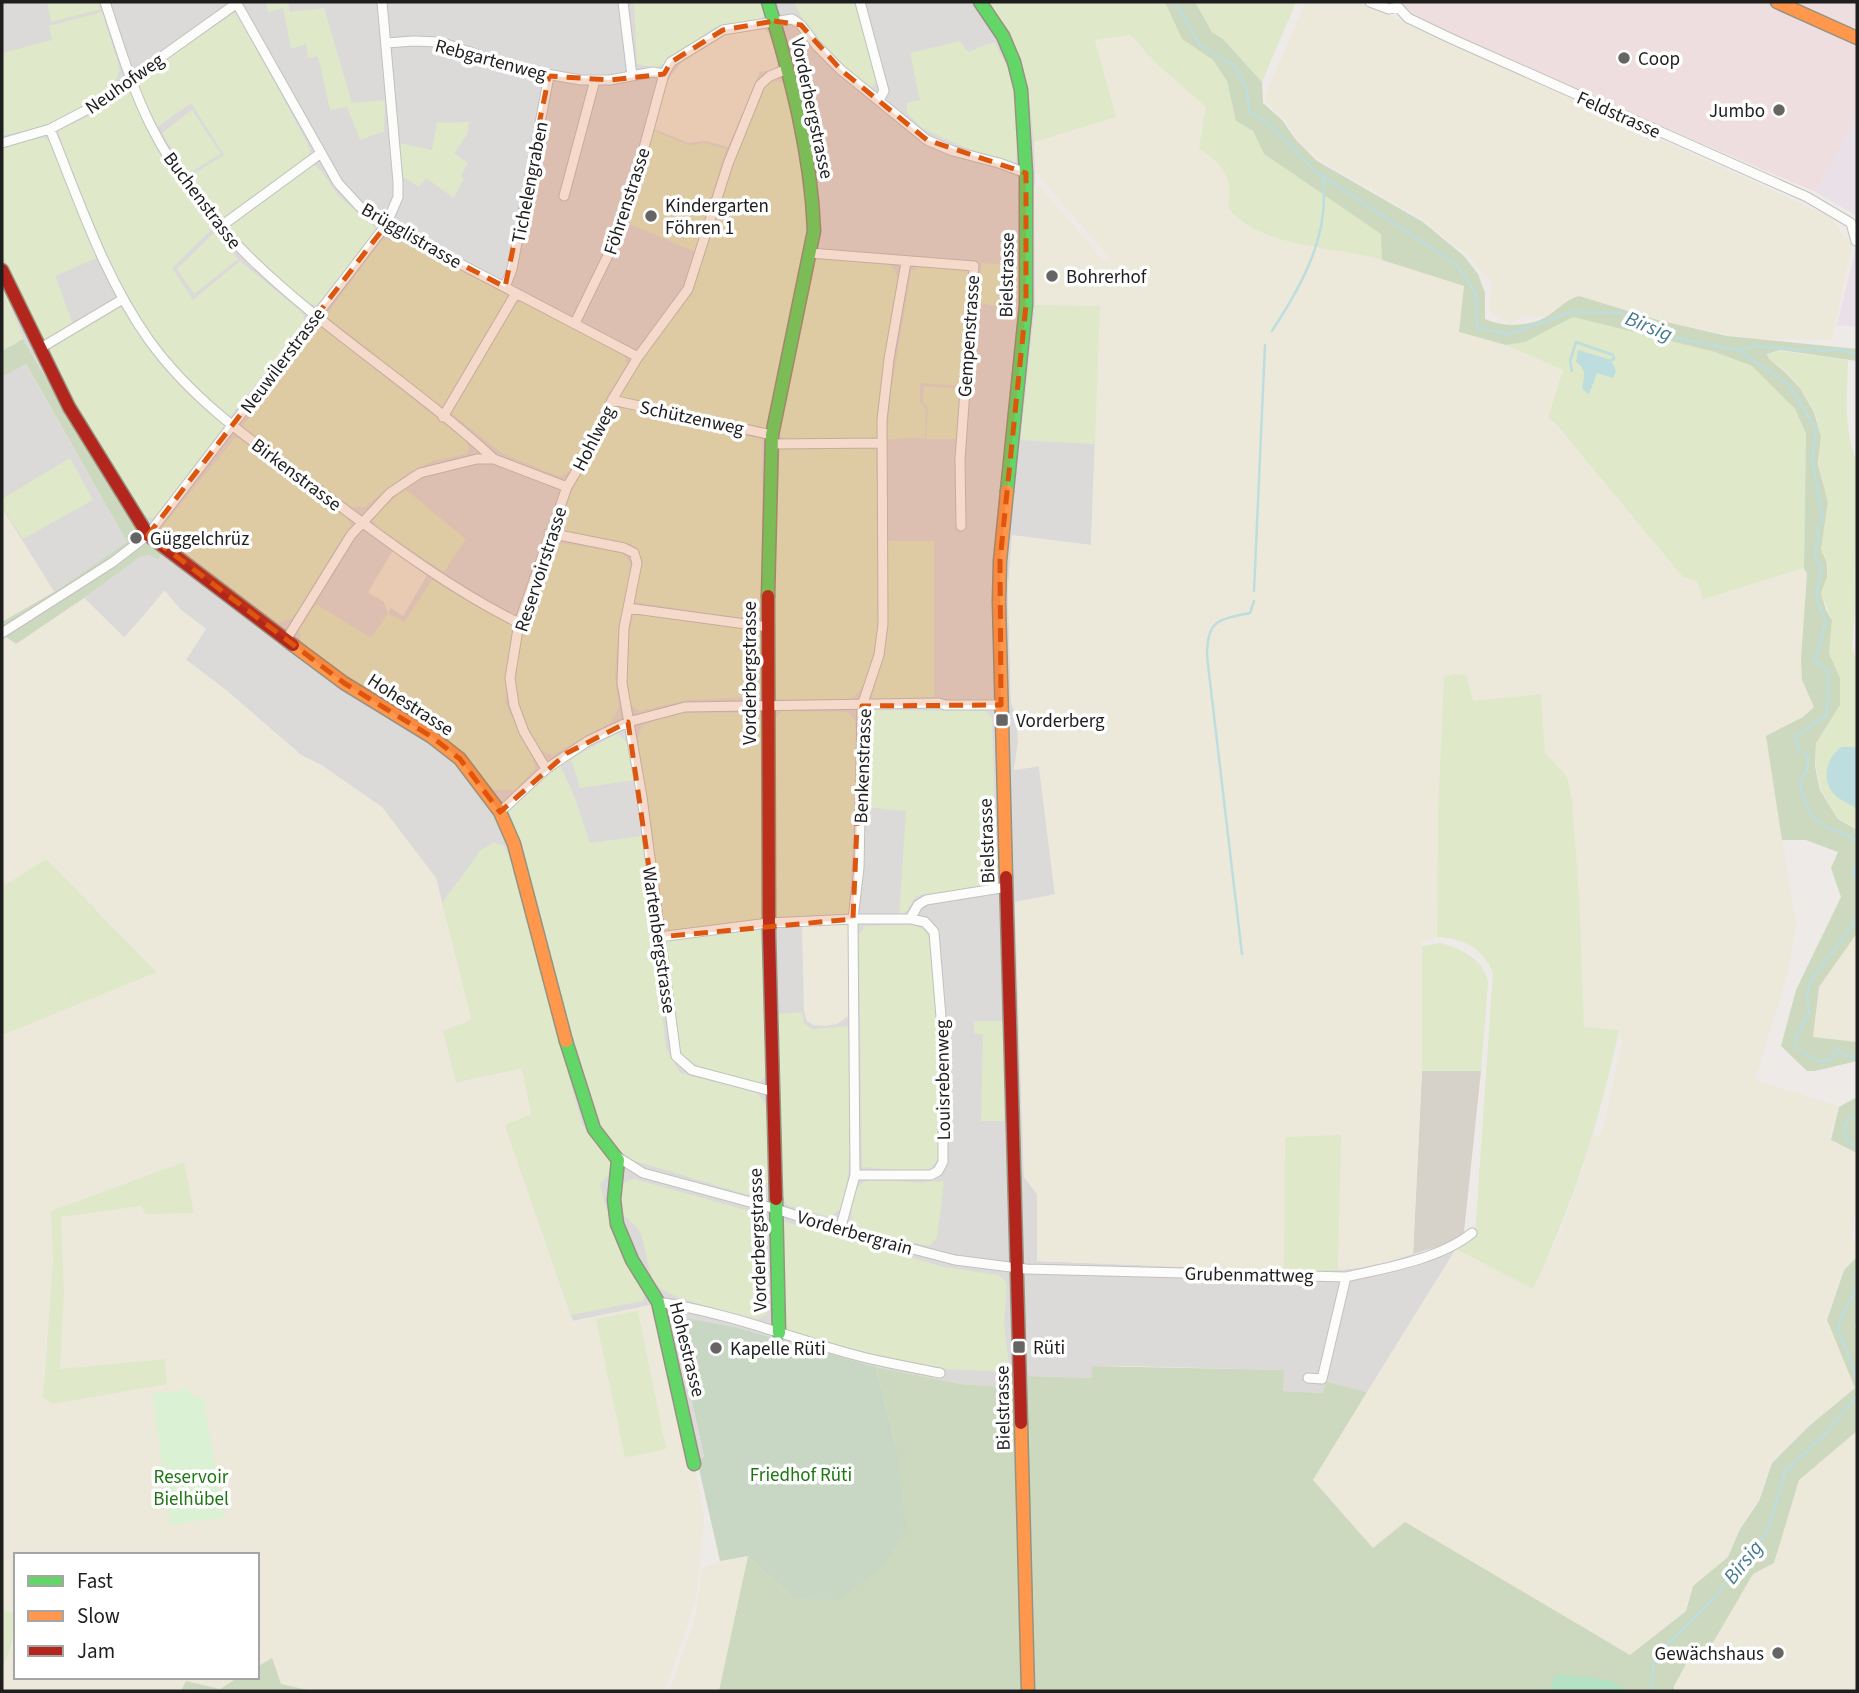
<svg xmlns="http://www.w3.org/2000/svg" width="1859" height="1693" font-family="'Source Sans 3',sans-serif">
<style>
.residential{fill:#dcdad9}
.commercial{fill:#eededf}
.industrial{fill:#eae0e7}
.construction{fill:#d6d2c9}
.farmland{fill:#ece9db;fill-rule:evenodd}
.grass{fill:#dfe8c8}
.forest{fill:#cdd9be}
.cemetery{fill:#c8d6c4}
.park{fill:#daf1d4}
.pitch{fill:#b5e1c5}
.parking{fill:#dddbda}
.water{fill:#bdddde}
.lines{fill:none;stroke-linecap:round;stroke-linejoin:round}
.stream{stroke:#bdddde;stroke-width:2.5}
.street-casing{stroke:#c2c1bf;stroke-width:11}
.fast-casing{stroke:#969380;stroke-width:15}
.slow-casing{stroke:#969380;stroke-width:15}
.jam-casing{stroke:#969380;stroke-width:15}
.street{stroke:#fcfcfb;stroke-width:9}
.fast{stroke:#63d668;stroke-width:12}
.slow{stroke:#ff974d;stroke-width:12}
.jam{stroke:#b3261e;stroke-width:12}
.marked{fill:#de560d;fill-opacity:0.2;stroke:#de560d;stroke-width:5;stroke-dasharray:14 9;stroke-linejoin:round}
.poi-dot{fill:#666564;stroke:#fff;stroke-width:2.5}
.labels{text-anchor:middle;stroke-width:7;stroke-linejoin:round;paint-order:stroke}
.poi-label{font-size:19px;fill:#1e1e1e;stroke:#fff;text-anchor:start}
.street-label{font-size:19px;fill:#1e1e1e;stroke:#fff}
.park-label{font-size:19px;fill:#1e7612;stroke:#fff}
.water-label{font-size:21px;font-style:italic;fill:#477b91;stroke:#fff}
</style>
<rect width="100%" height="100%" fill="#edeae7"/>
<path class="residential" d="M2 2H1083L1035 142V305L1021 439 1095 444 1091 545 1012 536 1008 591 1011 702 1017 718 1018 743 1014 770 1039 766 1055 895 1015 902 1024 1176 1037 1194V1261L1284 1271 1338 1270 1376 1266 1413 1254 1416 1262 1456 1249 1367 1392 1326 1383 1323 1393 1283 1391V1370L1127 1366H1092V1378L1029 1376V1389L961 1384 876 1367 735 1327 664 1315 655 1304 573 1321 456 1082 442 903 436 878 323 766 301 755 226 690 185 659 206 629 181 610 165 591 124 638 84 598 140 557 149 555 145 541 23 339 2 284Z
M25 363 127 542 54 592 2 508V377Z"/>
<path class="commercial" d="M1371 2H1857V115L1816 192Z"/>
<path class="industrial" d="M1857 115V216L1816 192Z
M1857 244V327L1837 325Z"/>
<path class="construction" d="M1422 1071H1481L1464 1232 1457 1241 1413 1254Z"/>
<path class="farmland" d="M1306 2H1361L1832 218 1844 237 1856 241 1852 245 1832 340 1759 339 1728 335 1658 319 1579 296 1569 299 1546 317 1524 316 1509 324 1489 310 1492 282 1466 254 1422 219 1318 159 1297 139 1286 121 1265 101V95Z
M764 29 774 37 779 61 775 70 760 72 728 147 706 141 688 143 652 128 668 80 685 57 703 49 725 33Z
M1130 35 1160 67 1206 107 1199 148 1220 162 1231 188 1228 208 1234 215 1258 230 1287 240 1359 253 1464 286 1460 332 1506 345 1563 370 1548 418 1597 471 1683 577 1697 581 1703 598 1804 568 1807 574 1801 659 1802 680 1814 707 1804 717 1766 736 1796 924 1789 968 1755 1080 1838 1106 1829 1140 1857 1154V1209L1854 1216 1852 1239 1857 1244V1256L1843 1270 1826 1320 1855 1388 1809 1425 1771 1462 1758 1500 1739 1529 1728 1557 1692 1586 1685 1610 1630 1656 1405 1522 1373 1549 1313 1480 1456 1249 1533 1288 1560 1233 1583 1169 1591 1135 1600 1136 1605 1121 1622 1042 1618 1030 1584 1028 1579 896 1572 800 1567 777 1545 753 1541 694 1472 701 1444 678 1438 814 1437 937 1421 941 1422 1071 1413 1254 1376 1266 1338 1270 1341 1136 1285 1137 1284 1271 1037 1261V1194L1024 1177 1015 902 1055 894 1039 766 1014 770 1018 743 1017 718 1011 702 1008 591 1012 535 1091 545 1100 307 1035 305 1034 186 1040 187 1105 262 1109 257 1035 172 1034 142 1115 117 1095 39Z
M2 508 54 592 2 622Z
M393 550 429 572 403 616 391 608 388 613 384 602 368 592Z
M164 591 181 610 206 629 186 660 226 690 301 755 323 766 382 807 436 878 472 1020 443 1031 456 1082 522 1068 532 1115 505 1125 573 1321 656 1304 695 1464 704 1518 696 1599 665 1691H312L280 1684 272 1658 257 1667V1555H16V1612L2 1611V1035L157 971 46 859 2 887V634L16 644 84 598 125 638ZM184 1162 141 1206 61 1217 64 1294 60 1370 164 1359 167 1384 43 1377 53 1260 51 1211ZM165 1392 193 1398 203 1396 223 1517Z
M850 923 848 1016 837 1024 826 1026 813 1025 807 1021 804 1011 802 926Z
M1857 934V1042L1813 1038 1819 987 1848 944Z
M1857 1431V1691H1674V1686L1692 1653 1711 1646 1753 1573 1774 1563 1799 1480Z
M748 1556 719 1691H669L694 1623 703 1568 720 1561Z
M16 1627V1677H239L220 1689 186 1681 181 1691H2V1668L13 1645Z"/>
<path class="grass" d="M47 2H98L101 9 51 22Z
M266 2H288L290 12 324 8 352 103 385 100 384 131 360 140 347 107 330 110 318 56 308 58 306 44 291 49 283 8 268 12Z
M634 2H762L765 9 761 20 716 27 657 68 637 64Z
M794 2H857L877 82 872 87C839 76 808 32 794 2Z
M986 2H1165L1182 39 1213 60 1227 81 1236 121 1253 131 1264 154 1382 234V260C1333 245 1264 250 1228 208 1233 176 1224 166 1199 148L1206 107 1160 67 1130 35 1095 40 1116 117 1034 142 1029 96 1018 56Z
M1195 2H1296L1262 82 1223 39 1212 32Z
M102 12 120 70 113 87 79 110 54 124 2 136V53L52 40 49 26Z
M234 13 240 16 310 149 309 158 225 218 218 213 190 176 224 155 191 103 156 128 135 81Z
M960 41 968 52 994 42 1010 72 1018 117 1016 162 968 149 922 128 907 113V103L920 100 910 53Z
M770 80 786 83 810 227 770 431 619 397 646 352 692 294 729 171 761 90Z
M127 86 183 190 212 229 172 268 193 300 240 261 302 312 305 322 230 417C214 413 201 394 190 382 176 366 162 349 149 332 107 274 81 198 58 131L91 115Z
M192 110 221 154 188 174 162 133Z
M469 122 467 135 454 153 468 163 461 176 464 178 454 198 426 178 419 187 403 177 399 143 432 150 437 123Z
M652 130 688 145 704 143 726 149 695 252 625 222Z
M38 135 49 141 99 257 55 276 74 326 52 338 44 339 36 333 2 254V147Z
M313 164C325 172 329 184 338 195 349 208 369 215 376 231L317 305 306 304 224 228Z
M216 231 238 259 194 294 177 269Z
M397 236 510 296 444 407 437 406 325 317 381 241Z
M822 259 890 263 899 279 881 378 877 439 785 440 778 432 815 260Z
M981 263 1018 266 1016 310 980 303Z
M920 266 969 269 962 386 920 383V402L926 409 925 438 887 439 891 392 911 272Z
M2 284 23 339 2 351Z
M523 301 624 355 627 365 608 395 574 469 560 477 503 454 451 413 514 305Z
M1035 305 1100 306 1095 444 1021 440Z
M122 306 158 360 191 395 222 422 224 427 157 517 149 518 141 515 121 487 44 351Z
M1573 317 1715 352 1752 366 1795 409 1806 434 1804 568 1703 599 1697 581 1683 577 1556 424 1548 418 1563 370 1506 345 1525 342Z
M319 325 466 441 469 449 467 454 433 461 408 473 365 507H352L247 432 243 429 244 424Z
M1780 351 1848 360C1847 395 1843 430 1857 462L1855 602 1852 649 1857 659V829L1838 818 1821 790 1816 766V743L1840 705V678L1829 653 1832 620 1821 593 1827 578 1828 563 1821 549 1828 502 1819 464 1821 437 1815 412 1800 387 1786 371 1769 359 1768 354Z
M924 386 962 389 959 439H926L928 407 923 402Z
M624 407 762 439V610L757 621 635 602 642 562 631 544 554 531C571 489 594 451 612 410Z
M235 438 242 439 347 516 351 527 294 618 278 623 158 532Z
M876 446 878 635 865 684 851 700 772 699 774 448Z
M70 458 93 500 23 539 2 506V499Z
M405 489 466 539 444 572 377 527 371 518Z
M886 541H934V697L871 700 883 653Z
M559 543 623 552 632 566 619 624 615 675 619 708 611 722 553 755 538 750C528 730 516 711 515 689 512 640 534 591 551 547Z
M432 580 512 624 505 703 532 754 535 769 515 790H494L455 750 302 645 299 630 316 604 371 638 388 613 404 622Z
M634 612 756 630 763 638V690L756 697 688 700 640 711 628 704C623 672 626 643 634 612Z
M1454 674 1466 675 1473 701 1541 694 1545 753 1567 777 1572 800 1579 896 1584 1027 1619 1030C1599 1123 1574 1202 1533 1289L1456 1249 1475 1236 1493 973C1483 948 1463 938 1437 937L1438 814 1444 677Z
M866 710 986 711 992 718 997 885 916 896 907 910 899 917 906 811 866 807Z
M782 711 847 712 855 721 857 746 849 916 776 918 774 720Z
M665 713H751L764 719 765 913 758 922 663 932 637 740 642 726 658 719Z
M616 734C632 739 632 765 635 780L580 788 571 759Z
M560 765 575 798 590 843 642 836 666 1048 680 1073 757 1093 767 1106 768 1182 752 1196 625 1158 600 1124 581 1076 506 811Z
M494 842 504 846 511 861 582 1124 604 1153 613 1160 611 1172 600 1184 604 1202 644 1295 643 1301 571 1315 505 1125 532 1114 522 1068 456 1082 443 1031 472 1020 442 903 481 850Z
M46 859 157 972 2 1035V887Z
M914 925 923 929 931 940 939 1032 941 1156 930 1169 921 1172 862 1167 859 935 865 926Z
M755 928 760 930 763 937 766 1075 758 1084C732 1076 689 1073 677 1046L663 940Z
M1442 943C1463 951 1483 958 1488 982L1481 1071H1422V946Z
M802 1012 804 1023 812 1029 848 1026C850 1086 856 1149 842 1208L829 1217 787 1205 779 1189 778 1014Z
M974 1021H1003L1004 1121H981L983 1034H974Z
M1341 1135 1338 1270 1284 1271 1285 1137Z
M184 1162 194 1213 146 1214 141 1206 61 1217 64 1294 60 1369 165 1359 167 1384 52 1404 43 1397 53 1260 51 1211Z
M634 1179 753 1212 764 1220 767 1314 757 1319C735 1312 668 1300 656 1284 646 1270 647 1248 640 1232 637 1225 627 1219 621 1214L620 1184Z
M876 1179 921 1183 932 1181 944 1182 937 1238 929 1246 856 1228C849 1217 850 1194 860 1185 864 1181 870 1180 876 1179Z
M782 1221 944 1267 998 1275 1004 1279 1007 1285 1004 1325 1010 1372 948 1369 869 1353 782 1330Z
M638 1311 666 1449 625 1458 596 1319Z
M2 1611 16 1612C16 1634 11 1649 2 1668Z"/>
<path class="forest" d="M1165 2H1195L1212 32 1223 39 1262 82 1263 103 1282 120 1296 140 1317 161 1423 222 1464 256 1478 274 1485 293V319C1502 327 1529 327 1546 317 1558 310 1564 300 1579 296L1658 320 1727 336 1857 349V361L1780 350 1767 354 1769 359 1785 372 1800 388 1814 412 1821 437 1818 464 1828 502 1821 549 1827 563V577L1821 593 1826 610 1832 620 1829 653 1840 678V705L1816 743 1815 766 1820 790 1838 819 1857 830V933L1819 987 1813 1037 1857 1042V1061L1815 1071H1807L1781 1046 1796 990 1841 897 1831 868 1838 852 1806 840H1782L1766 736 1803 717 1814 707 1802 680 1801 659 1807 574 1804 568 1806 434 1795 409 1752 366 1715 352 1573 317 1525 342 1506 345 1459 332 1464 286 1382 260 1381 234 1264 154 1253 131 1236 121 1227 81 1213 60 1182 39Z
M23 339 130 519 145 541 162 555 158 559 149 555 140 557 84 598 16 644 2 634V622L54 592 127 542 26 364 2 377V351Z
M1857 1097V1153L1831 1140 1839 1107Z
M1857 1257V1320L1855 1326 1857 1334V1431L1799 1480 1774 1563 1753 1574 1711 1646 1692 1653 1674 1686V1691H719L748 1556 793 1598 896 1446 876 1367 961 1384 1028 1389V1376L1092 1378V1366L1284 1370 1283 1391 1323 1393 1326 1382 1367 1392 1313 1480 1373 1548 1405 1522 1630 1655 1686 1611 1693 1586 1728 1557 1740 1529 1759 1501 1772 1463 1809 1426 1855 1388 1827 1320 1844 1270Z
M272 1658 281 1684 312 1691H181L186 1681 220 1689 239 1677H257V1667Z"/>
<path class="cemetery" d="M673 1316 735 1327 876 1367 896 1446 906 1529 883 1567 839 1600 793 1598 748 1556 720 1561 697 1460 704 1457Z"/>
<path class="park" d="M187 1388 193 1398 203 1396 224 1517 170 1525 153 1396 155 1392 169 1393Z"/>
<path class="pitch" d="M1555 1674 1610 1680 1628 1691H1550Z"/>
<path class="parking" d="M664 1315 673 1316 704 1457 697 1460Z"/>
<path class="water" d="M1578 350 1611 360 1616 371 1613 378 1597 373 1589 394 1582 389C1584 377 1588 370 1576 362Z
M1842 747H1854L1857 749 1856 808C1850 804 1842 801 1836 796 1820 782 1826 757 1842 747Z"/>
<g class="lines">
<path class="stream" d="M1175 2 1200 45 1234 66 1246 87 1250 112 1268 123 1315 171 1457 265 1476 294 1477 328 1508 334 1572 312 1622 313 1665 336 1738 350 1789 385 1816 430 1812 459 1823 520 1816 528 1819 537 1814 554 1822 569C1815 590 1814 603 1827 622 1819 633 1822 647 1814 659L1828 672 1827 715 1795 737 1798 749 1808 756 1807 769 1800 781C1803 800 1807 817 1827 827 1837 833 1848 833 1857 841
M1272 331C1302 285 1330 235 1323 179
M1738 350 1754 346 1801 350 1813 348 1822 351 1836 349 1857 354
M1572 371 1570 361 1576 342 1613 355 1614 359 1611 360
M1254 591 1265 345
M1857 862 1853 874 1857 879
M1857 914 1855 922 1811 980 1807 995 1809 1012 1796 1037V1048L1818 1061 1830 1060 1837 1049 1847 1056 1857 1057
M1242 954 1207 656C1207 620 1217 620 1250 613L1254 601
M1857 1115 1847 1120 1844 1129 1847 1140 1857 1147
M1857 1267 1855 1274 1857 1280
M1857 1289 1842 1315 1838 1330 1857 1377
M1651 1691 1654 1658 1713 1599 1768 1531 1785 1472 1826 1433 1857 1396"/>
<g class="street-casing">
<path id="street" d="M105 2C119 44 131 86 151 126 228 278 374 348 494 459
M236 2 338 183 360 207 386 225 638 357
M623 2 632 76
M860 2 884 91 879 100
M1370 2 1389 9 1398 7 1408 18 1452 39 1807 197 1851 223 1856 241
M387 43 413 41 440 42 523 70 581 80H610L653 72 664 74 671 62 723 30 792 19 801 25 817 46 841 70 927 140 953 151 999 163 1026 173
M50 129C79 200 104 277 149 340 194 403 259 446 320 491 383 538 448 588 519 623
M2 143 50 129 90 108 237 3
M564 196 595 80
M220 227 321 153
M810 253 974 266 960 459 961 526
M505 287 512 269 549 76
M575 323 614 243 626 214 664 74
M39 349 123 299
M612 400 772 435
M443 417 516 293
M772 444 882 443
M549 533 624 548 634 553 637 563 624 628 622 683 642 797 676 1056 692 1070 771 1091
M628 608 768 627
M2 633 113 562 148 535 386 225 398 197V182L382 2
M286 640 351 535 390 493 420 473 477 459H494L567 487 587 453 612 400 638 357 688 289 728 164 760 85 770 76 787 69
M546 769 524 732 514 705 510 678 519 623 567 487
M500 812 546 769 588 741 628 722 685 707 939 703 945 705H1001
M910 919 918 905 926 900 1007 887
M659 937 768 923 853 919H911L925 922 934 932 943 1041V1162L938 1171 931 1175H855
M616 1156 643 1173 776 1209 840 1230 955 1260 1026 1269 1346 1277C1386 1268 1440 1259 1472 1233
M840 1230 855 1175 853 919 859 868 862 706 879 655 883 624 882 420 889 359 906 262
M658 1302C724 1312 786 1336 851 1354 880 1362 910 1367 940 1373
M1308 1378 1322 1379 1346 1277"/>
</g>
<g class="fast-casing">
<path id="fast" d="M768 2C791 77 811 152 814 231L772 435 768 596
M980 2 1003 36 1014 62 1021 90 1026 173V305L1007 491
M566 1041 594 1129 618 1160 614 1200 617 1224 632 1260 658 1302 694 1464
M776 1199 779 1333"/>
</g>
<g class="slow-casing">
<path id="slow" d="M1777 2 1857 38
M293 645 344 683 432 737 460 759 500 812 514 844 566 1041
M1006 877 999 602 1000 561 1007 491
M1021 1423 1028 1691"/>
</g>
<g class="jam-casing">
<path id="jam" d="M2 270 69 407 148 535 293 645
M768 596 769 935 776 1199
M1006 877 1021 1423"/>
</g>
<use href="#street" class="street"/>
<use href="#fast" class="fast"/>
<use href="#slow" class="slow"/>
<use href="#jam" class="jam"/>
</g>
<path class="marked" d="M774 21 801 25 841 70 927 140 1026 173V305L1000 561 1001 705 862 706 853 919 659 937 628 722 567 753 500 812 460 759 432 737 344 683 148 535 386 225 505 287 549 76 610 80 664 74 671 62 723 30Z"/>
<g class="poi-dot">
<circle cx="1624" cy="58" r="7"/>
<circle cx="1779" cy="110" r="7"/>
<circle cx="651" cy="216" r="7"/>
<circle cx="1052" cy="276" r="7"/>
<circle cx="136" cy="538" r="7"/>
<rect x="995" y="713" width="14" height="14" rx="3.5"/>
<rect x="1012" y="1340" width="14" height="14" rx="3.5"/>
<circle cx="716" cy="1348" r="7"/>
<circle cx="1778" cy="1653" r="7"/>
</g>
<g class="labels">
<g class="poi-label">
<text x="1638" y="65">Coop</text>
<text x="1765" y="117" text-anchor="end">Jumbo</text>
<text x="665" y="212">Kindergarten<tspan x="665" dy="22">Föhren 1</tspan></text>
<text x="1066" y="283">Bohrerhof</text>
<text x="150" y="545">Güggelchrüz</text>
<text x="1016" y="727">Vorderberg</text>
<text x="1033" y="1354">Rüti</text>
<text x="730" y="1355">Kapelle Rüti</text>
<text x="1764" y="1660" text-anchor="end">Gewächshaus</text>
</g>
<g class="street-label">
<text transform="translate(491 59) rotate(15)" y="7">Rebgartenweg</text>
<text transform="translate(124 83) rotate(-35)" y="7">Neuhofweg</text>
<text transform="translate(813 108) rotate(78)" y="7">Vorderbergstrasse</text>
<text transform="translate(1619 114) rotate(24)" y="7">Feldstrasse</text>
<text transform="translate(529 182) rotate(-79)" y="7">Tichelengraben</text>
<text transform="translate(203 200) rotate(53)" y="7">Buchenstrasse</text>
<text transform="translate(626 201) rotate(-72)" y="7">Föhrenstrasse</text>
<text transform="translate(412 235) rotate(30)" y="7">Brügglistrasse</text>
<text transform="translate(1006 275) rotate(-89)" y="7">Bielstrasse</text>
<text transform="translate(968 336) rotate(-86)" y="7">Gempenstrasse</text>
<text transform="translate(282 360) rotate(-53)" y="7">Neuwilerstrasse</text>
<text transform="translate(692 417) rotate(12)" y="7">Schützenweg</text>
<text transform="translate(593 438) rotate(-63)" y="7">Hohlweg</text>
<text transform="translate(297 474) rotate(37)" y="7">Birkenstrasse</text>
<text transform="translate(540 569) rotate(-72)" y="7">Reservoirstrasse</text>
<text transform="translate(749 673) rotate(-90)" y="7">Vorderbergstrasse</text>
<text transform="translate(411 704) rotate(33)" y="7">Hohestrasse</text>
<text transform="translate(862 766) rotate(-88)" y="7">Benkenstrasse</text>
<text transform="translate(986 841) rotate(-92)" y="7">Bielstrasse</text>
<text transform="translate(660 940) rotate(82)" y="7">Wartenbergstrasse</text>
<text transform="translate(942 1080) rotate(-91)" y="7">Louisrebenweg</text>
<text transform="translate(855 1232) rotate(16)" y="7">Vorderbergrain</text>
<text transform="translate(757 1240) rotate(-92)" y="7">Vorderbergstrasse</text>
<text transform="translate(1249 1274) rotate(1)" y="7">Grubenmattweg</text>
<text transform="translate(688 1349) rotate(76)" y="7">Hohestrasse</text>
<text transform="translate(1002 1408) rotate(-91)" y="7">Bielstrasse</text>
</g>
<g class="park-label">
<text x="801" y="1481">Friedhof Rüti</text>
<text x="191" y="1483">Reservoir<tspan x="191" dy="22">Bielhübel</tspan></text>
</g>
<g class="water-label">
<text transform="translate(1649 326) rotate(22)" y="7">Birsig</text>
<text transform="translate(1743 1562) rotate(-51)" y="7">Birsig</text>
</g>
</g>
<rect width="1859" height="1693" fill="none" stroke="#1e1e1e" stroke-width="7"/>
<rect x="14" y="1553" width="245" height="126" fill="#ffffff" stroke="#a5a5a5" stroke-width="2"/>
<rect x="28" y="1576" width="35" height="10" fill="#63d668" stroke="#a5a5a5" stroke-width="2"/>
<text x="77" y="1588" font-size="21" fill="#1e1e1e">Fast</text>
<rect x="28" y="1611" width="35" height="10" fill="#ff974d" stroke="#a5a5a5" stroke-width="2"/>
<text x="77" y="1623" font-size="21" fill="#1e1e1e">Slow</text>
<rect x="28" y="1646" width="35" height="10" fill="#b3261e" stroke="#a5a5a5" stroke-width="2"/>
<text x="77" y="1658" font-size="21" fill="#1e1e1e">Jam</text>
</svg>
